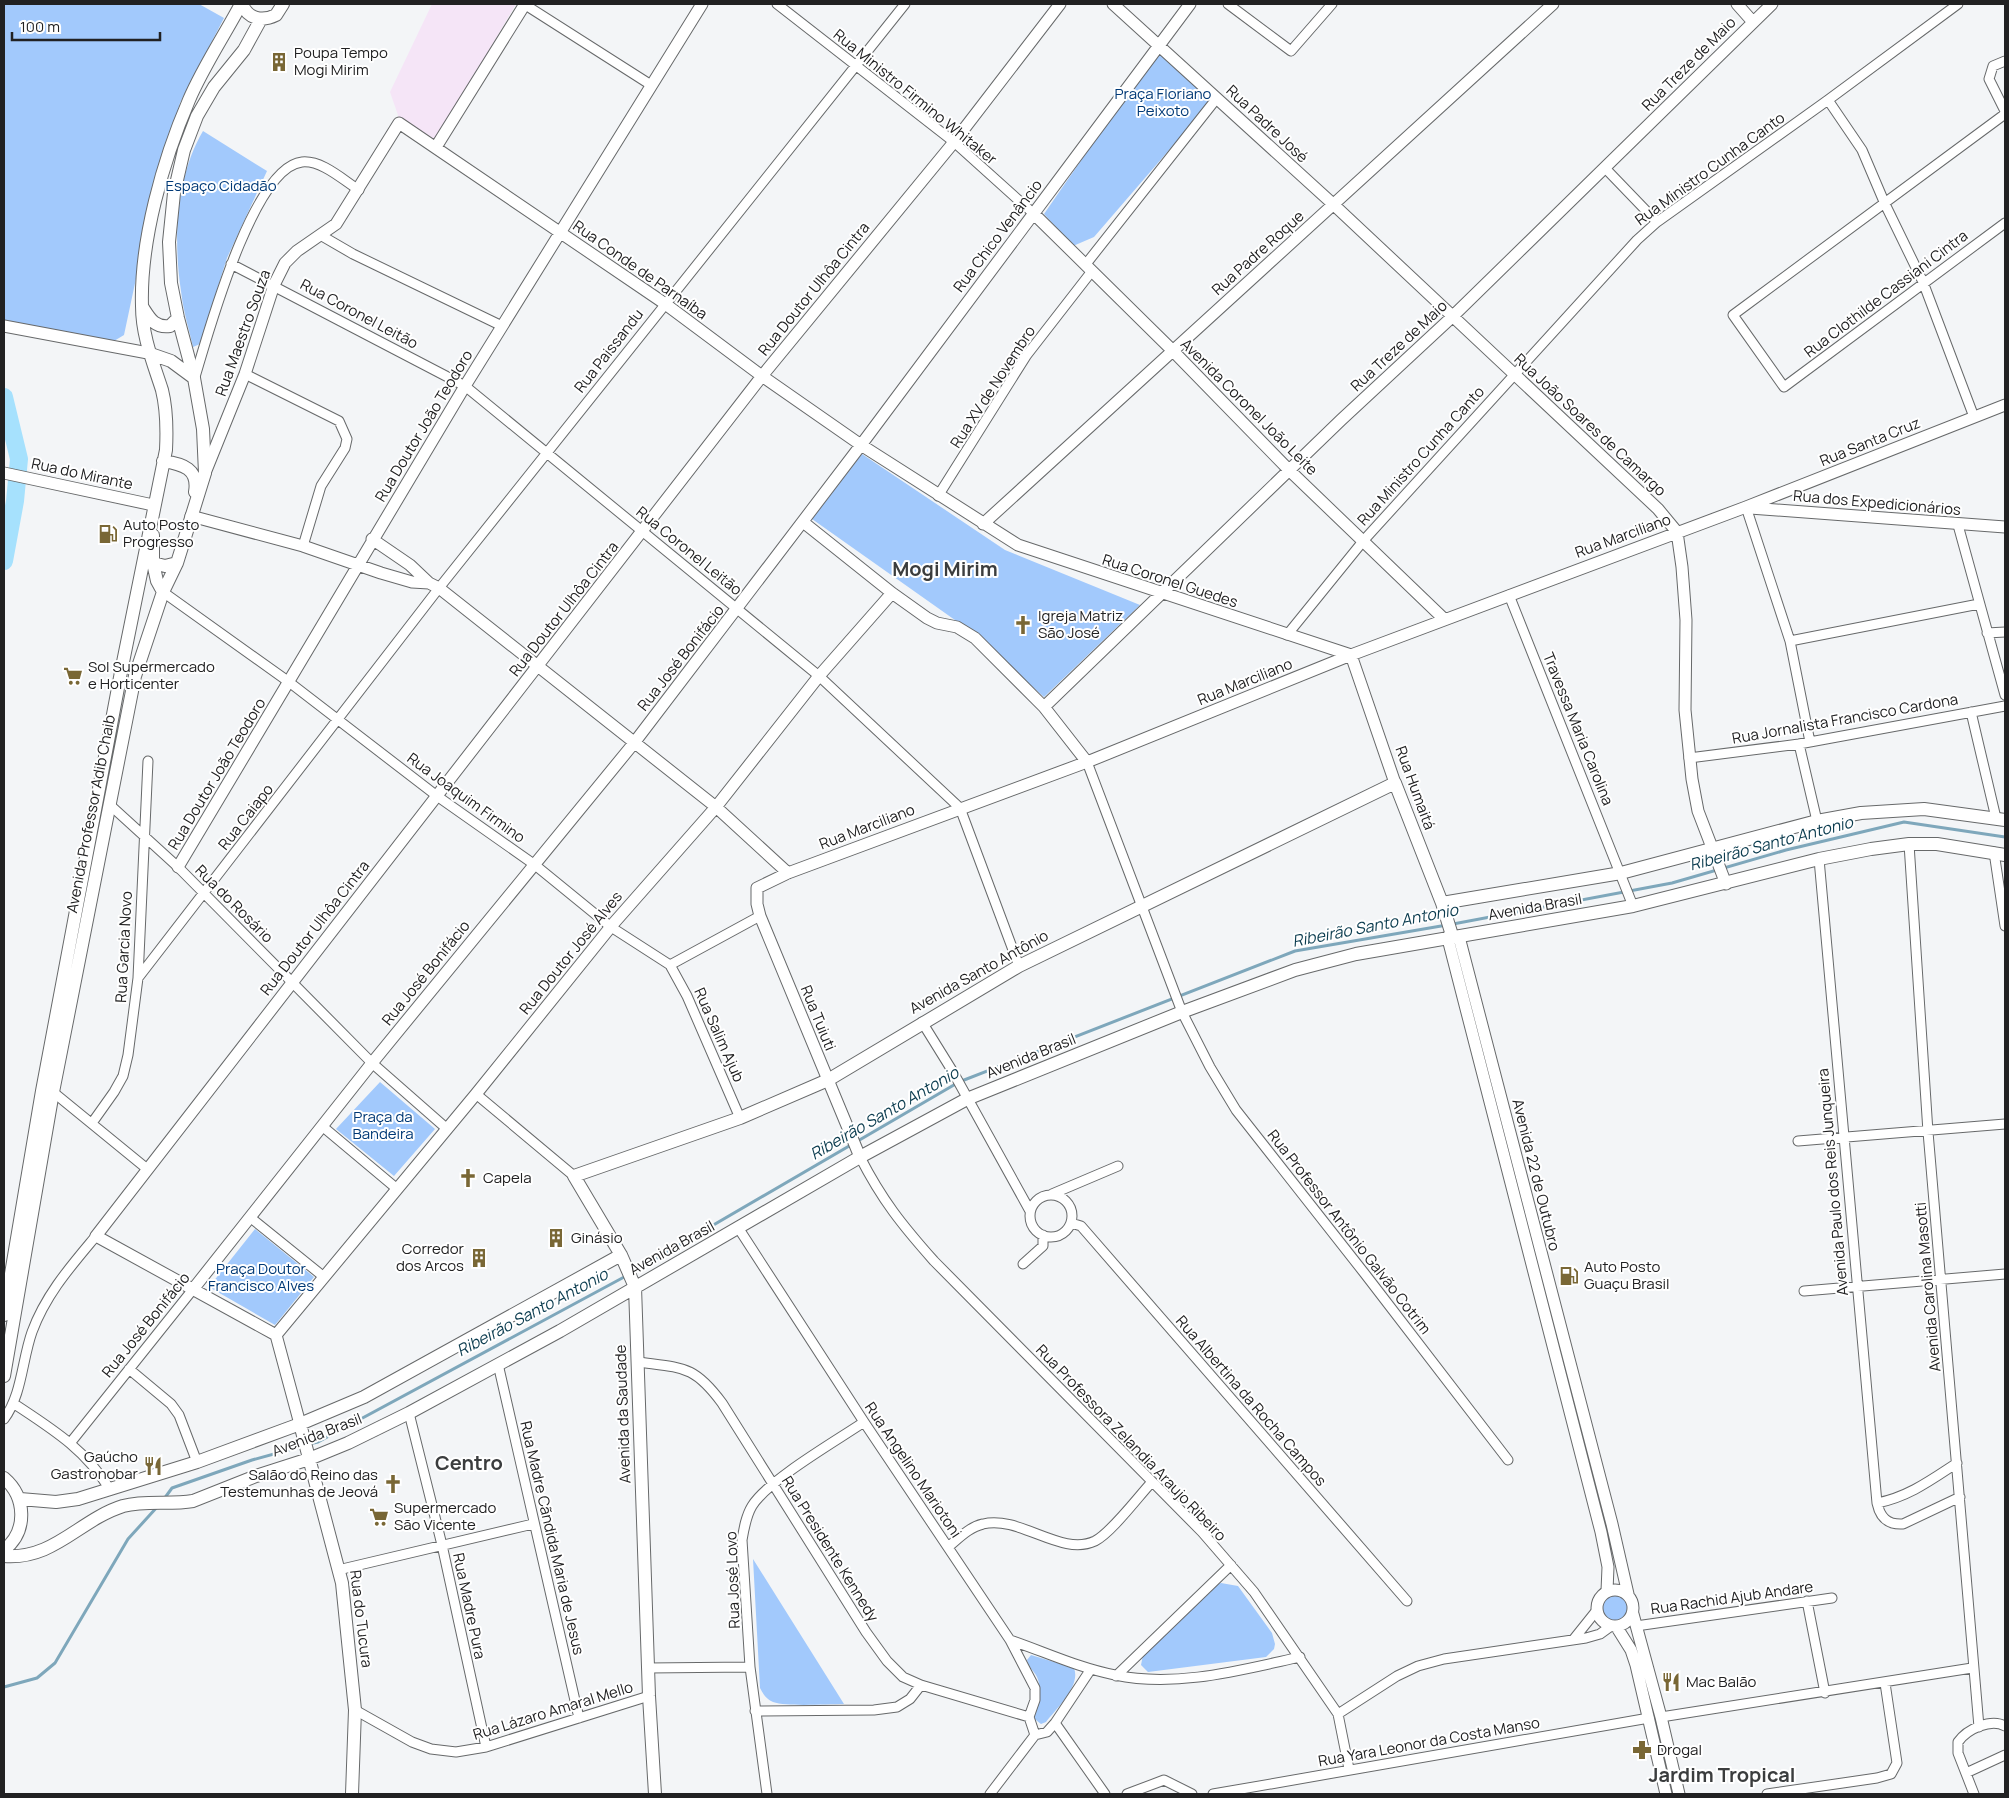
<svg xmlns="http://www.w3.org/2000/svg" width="2009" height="1798" font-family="Manrope,sans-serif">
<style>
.industrial{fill:#f5e5f7}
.green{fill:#a2c9fc}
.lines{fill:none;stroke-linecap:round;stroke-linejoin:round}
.stream{stroke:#7ea7bb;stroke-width:3}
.river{stroke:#a6e1fd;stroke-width:18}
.minor-casing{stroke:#67696a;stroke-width:11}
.tertiary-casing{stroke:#67696a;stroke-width:13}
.secondary-casing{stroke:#67696a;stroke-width:14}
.minor{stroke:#fff;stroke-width:9}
.tertiary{stroke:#fff;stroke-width:11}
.secondary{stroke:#fff;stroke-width:12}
.labels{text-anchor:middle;stroke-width:4;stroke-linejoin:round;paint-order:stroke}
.poi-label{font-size:15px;fill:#212122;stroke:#fff;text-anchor:start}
.street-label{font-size:15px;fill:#212122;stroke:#fff}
.park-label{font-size:15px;fill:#003976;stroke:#fff}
.water-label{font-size:16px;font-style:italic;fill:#0a3b4e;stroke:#fff}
.district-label{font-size:20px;font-weight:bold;fill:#3b3d3e;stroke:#fff}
</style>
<rect width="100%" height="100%" fill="#f3f5f7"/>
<path class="industrial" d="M432 4H516L436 141 399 118 390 92Z"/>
<path class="green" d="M4 4H199L224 18 180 103 154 194 124 335 114 341 4 320Z
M1158 49 1214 98 1094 237 1073 246 1044 214Z
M203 131 267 171 227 258 200 344 193 347C189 329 183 310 181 291 173 238 176 177 203 131Z
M862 454 1005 550 1140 605 1044 697 962 625 812 519Z
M380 1082 435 1129 394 1176 336 1129Z
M255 1229 314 1277 275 1325 209 1287Z
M753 1559 844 1704C826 1704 788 1707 773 1702 766 1699 763 1694 760 1688Z
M1221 1583 1238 1586 1272 1633 1275 1644 1274 1649 1266 1657 1148 1672 1141 1665 1143 1655 1216 1585Z
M1601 1607a14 14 0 1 1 28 0a14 14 0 1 1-28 0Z
M1031 1655 1074 1668C1081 1686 1057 1708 1046 1722L1041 1724 1032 1717C1036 1705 1043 1690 1037 1677 1034 1671 1028 1667 1027 1660Z"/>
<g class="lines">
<path class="stream" d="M1453 924 1672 883 1786 850 1904 822 2005 837
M631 1273 959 1082 1295 951 1447 925
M309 1444 318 1442 626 1276
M164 1499 172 1488 252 1460 303 1446
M4 1687 37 1678 55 1663 128 1539 158 1506"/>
<path class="river" d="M4 397 19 459 15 501 4 561"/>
<g class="minor-casing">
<path id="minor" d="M524 4 651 85
M777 4 954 142 1034 214
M1228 4 1291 51 1332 4
M2005 61 1993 66 1989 79 2005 111
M1828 100 1862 150 1885 204 1923 282 1974 417
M2005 114 1733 315 1784 387 2005 223
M1605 168 1657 222
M322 236 353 254 502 326
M231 264 465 386 819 676 960 808 1019 966
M1086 264 1217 98
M245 374 339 421 347 439 345 448 321 486 303 546
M195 377C208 334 253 167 302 162 322 160 343 180 359 190
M938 496 1026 356 1092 271
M1746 507 1790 641 1810 742
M1958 525 2005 695
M163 592 289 682 437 796 535 865 611 927 670 965 687 996 740 1118
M1509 595 1633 906
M1987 633 2005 632
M1287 635 1364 540 1637 240 1657 222 1828 100 1958 4
M1790 641 1979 604
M1971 712 1996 818
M1799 744 1817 821
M1689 758 1799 744 2005 706
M1087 762 1182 1012 1210 1067 1236 1110 1365 1274 1508 1460
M110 805 178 867 372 1063 446 1128
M1909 844 1928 1132 1979 1727
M1994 852 2005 926
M1819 859C1839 1074 1856 1289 1877 1503 1880 1517 1887 1525 1903 1524L1960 1497
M670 965 760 916
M138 978 439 588 905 4
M922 1022 953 1072 1030 1211
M53 1092 146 1168
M476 1094 574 1176
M92 1123 114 1092 123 1076 128 1055 138 978 148 761
M322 1126 396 1188
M1798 1141 2005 1124
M860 1157C882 1200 902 1225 934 1261L1202 1532 1254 1592 1338 1714 1349 1769
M1052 1194 1118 1166
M1030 1216a21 21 0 1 1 42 0a21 21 0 1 1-42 0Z
M251 1218 324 1277
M1071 1223 1081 1226 1407 1601
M739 1229 864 1422 1010 1640 1035 1688V1700L1029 1717 1035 1735
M1023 1264 1043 1246V1235
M1804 1291 2005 1274
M638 1362C683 1368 694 1365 722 1403L866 1632 887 1661 903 1677 921 1685 1029 1717
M498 1364 579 1718
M129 1369 171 1404 179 1415 197 1462
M13 1403C52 1429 84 1448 109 1488
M409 1413 442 1545 486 1747
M4 1419C22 1395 22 1360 32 1332 46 1294 71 1266 96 1236
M71 1442 194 1288
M1877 1503C1908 1497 1931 1480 1957 1463
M948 1547C958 1539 969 1527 983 1524 1020 1515 1061 1557 1095 1541 1111 1533 1138 1497 1151 1483
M338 1570 533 1524
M1807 1601 1825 1693
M1636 1626 1832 1598
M1010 1640C1045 1652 1079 1668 1115 1675 1176 1688 1241 1670 1300 1657
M1573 1640 1597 1610
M648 1668 750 1667
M1116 1676 1231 1565
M355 1710 412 1742 431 1749 456 1752 486 1747 649 1696
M755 1711 874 1710 897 1707 910 1699 921 1685
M1338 1714 1397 1676 1418 1666 1444 1659 1586 1638 1600 1634 1611 1626
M1661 1717 1972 1668
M1055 1723 1105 1794
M1966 1773 2005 1755
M767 1794 750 1667 742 1540C744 1528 746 1516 752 1506 768 1480 836 1441 864 1422
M990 1794 1035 1735 1047 1732 1055 1723 1091 1669
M1127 1794 1164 1780 1192 1794
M1213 1794 1649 1718
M1767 1794 1877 1778 1891 1774 1897 1763 1885 1683
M1974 1794 1958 1753V1742C1967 1729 1991 1718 2005 1726"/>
</g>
<g class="tertiary-casing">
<path id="tertiary" d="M1113 4 1334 205 1658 509 1677 532 1682 567 1686 620 1685 710 1692 779 1698 811 1726 884
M1737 4 1753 22
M436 147 525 4
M1034 214 1173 351 1289 470 1444 619
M4 326 148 353
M4 473 153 505
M205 473 245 374 274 285 285 263 297 251 336 224 399 123 664 303 762 376 861 445 1018 545 1351 655 1395 783
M1750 508 2005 527
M191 516 303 546 381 573 412 582 429 583 439 588 716 807 788 873
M803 522 892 593 927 618 937 623 957 627 975 638 1044 707 1087 762
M983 524 1553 4
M372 539 410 565 429 583
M1044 707 1341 420 1452 317 1772 4
M178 867 465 386 702 4
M1459 937 1612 1524 1628 1594
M1448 939 1601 1532 1608 1567 1607 1591
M860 1157 760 916 757 904V888L788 873 1087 762 1351 655 1746 507 2005 405
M194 1288 372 1063 634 743 861 445 1190 4
M276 1335 96 1236 762 376 954 142 1060 4
M276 1335 476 1094 613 924 716 807 819 676 892 593
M276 1335 300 1424
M1597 1608a18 18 0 1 1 36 0a18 18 0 1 1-36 0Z
M1633 1614 1661 1717 1679 1794
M1616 1626 1631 1650 1636 1665 1666 1794"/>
</g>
<g class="secondary-casing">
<path id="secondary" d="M242 4C248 19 262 22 276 15L283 4
M143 308C150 319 155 328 170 326L178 318
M148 353 171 361 194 378
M163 461C183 464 199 469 195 492
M153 535V563L165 566 177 563
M153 563 157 581 163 592
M1442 903 1621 873 1817 821 1861 813 1924 809 2005 820
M4 1315 42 1091 121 672 166 450C167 430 167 410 162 390 153 362 142 336 142 306 140 241 163 160 189 100 203 67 224 36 241 4
M4 1376 53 1092 135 676 163 592 177 563 205 473 203 429 194 378 178 318 171 283 169 242 174 193 184 150 197 116 214 87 244 50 261 19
M300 1424 342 1583 355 1710 352 1794
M4 1478C26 1497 28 1531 4 1550
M20 1499 56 1502 78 1499 197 1462 300 1424 364 1397 621 1255
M4 1556C54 1560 79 1520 123 1506 146 1500 170 1505 193 1501L256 1476 309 1459 348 1443 409 1413 560 1331 860 1157 967 1099 1182 1012 1295 970 1356 954 1633 906 1819 859 1871 849 1909 844H1937L2005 855
M655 1794 649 1696 635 1287 621 1255 574 1176 740 1118 828 1080 1019 966 1395 783 1442 903 1451 932 1448 939"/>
</g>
<use href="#minor" class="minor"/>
<use href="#tertiary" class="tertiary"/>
<use href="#secondary" class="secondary"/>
</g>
<defs>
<g id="building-bare" transform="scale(1.5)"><path d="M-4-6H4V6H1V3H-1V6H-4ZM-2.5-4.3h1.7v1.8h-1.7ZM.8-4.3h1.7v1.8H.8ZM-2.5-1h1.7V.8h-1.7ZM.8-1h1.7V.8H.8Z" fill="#796735" stroke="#fff" stroke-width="2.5" paint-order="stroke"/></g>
<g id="fuel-bare" transform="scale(1.5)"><path d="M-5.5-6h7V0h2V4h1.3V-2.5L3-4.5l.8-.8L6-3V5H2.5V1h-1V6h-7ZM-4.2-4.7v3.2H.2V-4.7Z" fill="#796735" stroke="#fff" stroke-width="2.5" paint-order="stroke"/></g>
<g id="church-bare" transform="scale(1.5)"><path d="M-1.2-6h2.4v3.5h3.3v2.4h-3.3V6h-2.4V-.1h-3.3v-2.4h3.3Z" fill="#796735" stroke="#fff" stroke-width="2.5" paint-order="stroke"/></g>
<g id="supermarket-bare" transform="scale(1.5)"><path d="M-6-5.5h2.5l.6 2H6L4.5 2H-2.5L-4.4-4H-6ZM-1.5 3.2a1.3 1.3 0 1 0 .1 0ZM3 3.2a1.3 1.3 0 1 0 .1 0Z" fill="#796735" stroke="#fff" stroke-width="2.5" paint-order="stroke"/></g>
<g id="restaurant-bare" transform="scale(1.5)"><path d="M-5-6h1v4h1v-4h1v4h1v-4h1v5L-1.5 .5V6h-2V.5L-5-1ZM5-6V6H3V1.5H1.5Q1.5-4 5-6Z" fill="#796735" stroke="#fff" stroke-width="2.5" paint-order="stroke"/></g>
<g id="pharmacy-bare" transform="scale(1.5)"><path d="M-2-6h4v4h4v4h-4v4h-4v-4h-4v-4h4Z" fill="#796735" stroke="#fff" stroke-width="2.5" paint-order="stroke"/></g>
</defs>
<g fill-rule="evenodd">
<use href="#building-bare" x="279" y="62"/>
<use href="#fuel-bare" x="108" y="534"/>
<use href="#church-bare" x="1023" y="625"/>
<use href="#supermarket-bare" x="73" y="676"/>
<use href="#church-bare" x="468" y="1178"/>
<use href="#building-bare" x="556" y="1238"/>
<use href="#building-bare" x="479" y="1258"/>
<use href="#fuel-bare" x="1569" y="1276"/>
<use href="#restaurant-bare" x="153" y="1466"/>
<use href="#church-bare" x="393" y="1484"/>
<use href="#supermarket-bare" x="379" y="1517"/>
<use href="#restaurant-bare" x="1671" y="1682"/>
<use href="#pharmacy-bare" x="1642" y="1750"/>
</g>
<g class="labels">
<g class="poi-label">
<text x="294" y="58">Poupa Tempo<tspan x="294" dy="17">Mogi Mirim</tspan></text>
<text x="123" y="530">Auto Posto<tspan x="123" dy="17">Progresso</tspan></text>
<text x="1038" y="621">Igreja Matriz<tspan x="1038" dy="17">São José</tspan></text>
<text x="88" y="672">Sol Supermercado<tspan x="88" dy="17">e Horticenter</tspan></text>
<text x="483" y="1183">Capela</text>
<text x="571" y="1243">Ginásio</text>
<text x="464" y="1254" text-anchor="end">Corredor<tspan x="464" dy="17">dos Arcos</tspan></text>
<text x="1584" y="1272">Auto Posto<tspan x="1584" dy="17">Guaçu Brasil</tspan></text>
<text x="138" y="1462" text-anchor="end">Gaúcho<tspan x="138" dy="17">Gastronobar</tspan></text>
<text x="378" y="1480" text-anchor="end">Salão do Reino das<tspan x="378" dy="17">Testemunhas de Jeová</tspan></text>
<text x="394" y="1513">Supermercado<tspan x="394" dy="17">São Vicente</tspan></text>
<text x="1686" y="1687">Mac Balão</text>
<text x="1657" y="1755">Drogal</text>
</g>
<g class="street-label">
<text transform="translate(1689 64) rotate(-45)" y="5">Rua Treze de Maio</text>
<text transform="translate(915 97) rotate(39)" y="5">Rua Ministro Firmino Whitaker</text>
<text transform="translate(1267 124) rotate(43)" y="5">Rua Padre José</text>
<text transform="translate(1710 169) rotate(-36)" y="5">Rua Ministro Cunha Canto</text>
<text transform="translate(998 236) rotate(-53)" y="5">Rua Chico Venâncio</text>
<text transform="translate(1258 253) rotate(-42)" y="5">Rua Padre Roque</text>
<text transform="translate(640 270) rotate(35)" y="5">Rua Conde de Parnaíba</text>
<text transform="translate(814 289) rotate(-51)" y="5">Rua Doutor Ulhôa Cintra</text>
<text transform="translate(1886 294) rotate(-37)" y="5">Rua Clothilde Cassiani Cintra</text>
<text transform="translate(359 314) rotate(28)" y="5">Rua Coronel Leitão</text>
<text transform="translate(243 333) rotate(-70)" y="5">Rua Maestro Souza</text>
<text transform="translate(1399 346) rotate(-43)" y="5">Rua Treze de Maio</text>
<text transform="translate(609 351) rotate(-52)" y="5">Rua Paissandu</text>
<text transform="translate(993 387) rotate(-57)" y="5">Rua XV de Novembro</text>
<text transform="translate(1249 407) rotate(45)" y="5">Avenida Coronel João Leite</text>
<text transform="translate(1590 425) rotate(43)" y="5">Rua João Soares de Camargo</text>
<text transform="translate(424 426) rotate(-59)" y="5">Rua Doutor João Teodoro</text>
<text transform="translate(1870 442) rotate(-22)" y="5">Rua Santa Cruz</text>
<text transform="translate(1421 456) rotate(-48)" y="5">Rua Ministro Cunha Canto</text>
<text transform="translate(82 474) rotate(12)" y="5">Rua do Mirante</text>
<text transform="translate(1877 503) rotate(5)" y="5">Rua dos Expedicionários</text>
<text transform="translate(1623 536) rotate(-20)" y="5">Rua Marciliano</text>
<text transform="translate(689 551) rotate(39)" y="5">Rua Coronel Leitão</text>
<text transform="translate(1170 581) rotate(18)" y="5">Rua Coronel Guedes</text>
<text transform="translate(564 609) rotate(-52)" y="5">Rua Doutor Ulhôa Cintra</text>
<text transform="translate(681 658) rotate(-52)" y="5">Rua José Bonifácio</text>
<text transform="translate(1245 682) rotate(-22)" y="5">Rua Marciliano</text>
<text transform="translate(1845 719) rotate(-10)" y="5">Rua Jornalista Francisco Cardona</text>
<text transform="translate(1578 729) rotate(68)" y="5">Travessa Maria Carolina</text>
<text transform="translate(217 774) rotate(-59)" y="5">Rua Doutor João Teodoro</text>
<text transform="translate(1415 788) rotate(70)" y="5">Rua Humaitá</text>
<text transform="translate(466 798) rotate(36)" y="5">Rua Joaquim Firmino</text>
<text transform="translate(91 814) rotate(-79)" y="5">Avenida Professor Adib Chaib</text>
<text transform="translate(246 817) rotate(-52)" y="5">Rua Caiapo</text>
<text transform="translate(867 827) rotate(-21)" y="5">Rua Marciliano</text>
<text transform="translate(234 904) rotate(45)" y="5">Rua do Rosário</text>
<text transform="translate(1535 907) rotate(-10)" y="5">Avenida Brasil</text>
<text transform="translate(315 928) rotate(-52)" y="5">Rua Doutor Ulhôa Cintra</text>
<text transform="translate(124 947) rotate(-87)" y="5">Rua Garcia Novo</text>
<text transform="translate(571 953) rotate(-51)" y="5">Rua Doutor José Alves</text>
<text transform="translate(979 972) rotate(-29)" y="5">Avenida Santo Antônio</text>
<text transform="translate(426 973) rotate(-51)" y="5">Rua José Bonifácio</text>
<text transform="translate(818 1018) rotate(68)" y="5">Rua Tuiuti</text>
<text transform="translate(719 1035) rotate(66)" y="5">Rua Salim Ajub</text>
<text transform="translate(1031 1056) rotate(-22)" y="5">Avenida Brasil</text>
<text transform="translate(1536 1175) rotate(76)" y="5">Avenida 22 de Outubro</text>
<text transform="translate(1833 1182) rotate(-95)" y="5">Avenida Paulo dos Reis Junqueira</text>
<text transform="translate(1349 1232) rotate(52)" y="5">Rua Professor Antônio Galvão Cotrim</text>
<text transform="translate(672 1248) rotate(-29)" y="5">Avenida Brasil</text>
<text transform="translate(1928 1287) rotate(-95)" y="5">Avenida Carolina Masotti</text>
<text transform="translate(146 1325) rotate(-51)" y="5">Rua José Bonifácio</text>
<text transform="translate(1251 1401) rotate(49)" y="5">Rua Albertina da Rocha Campos</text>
<text transform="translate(623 1414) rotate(-92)" y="5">Avenida da Saudade</text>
<text transform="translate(317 1435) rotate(-21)" y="5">Avenida Brasil</text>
<text transform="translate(1131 1443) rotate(46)" y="5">Rua Professora Zelandia Araujo Ribeiro</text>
<text transform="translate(913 1470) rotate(56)" y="5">Rua Angelino Mariotoni</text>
<text transform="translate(552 1538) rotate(77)" y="5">Rua Madre Cãndida Maria de Jesus</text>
<text transform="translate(830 1549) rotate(58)" y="5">Rua Presidente Kennedy</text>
<text transform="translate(733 1580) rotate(-92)" y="5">Rua José Lovo</text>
<text transform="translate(1732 1598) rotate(-8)" y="5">Rua Rachid Ajub Andare</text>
<text transform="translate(469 1606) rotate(78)" y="5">Rua Madre Pura</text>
<text transform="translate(361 1619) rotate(83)" y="5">Rua do Tucura</text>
<text transform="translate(553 1711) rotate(-17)" y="5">Rua Lázaro Amaral Mello</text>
<text transform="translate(1429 1742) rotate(-10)" y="5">Rua Yara Leonor da Costa Manso</text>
</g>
<g class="park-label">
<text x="1163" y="99">Praça Floriano<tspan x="1163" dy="17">Peixoto</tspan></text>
<text x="221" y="191">Espaço Cidadão</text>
<text x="383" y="1122">Praça da<tspan x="383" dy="17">Bandeira</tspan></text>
<text x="261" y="1274">Praça Doutor<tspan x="261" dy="17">Francisco Alves</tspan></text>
</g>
<g class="water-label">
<text transform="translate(1771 843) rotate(-15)" y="6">Ribeirão Santo Antonio</text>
<text transform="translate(1375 925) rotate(-11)" y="6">Ribeirão Santo Antonio</text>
<text transform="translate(884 1113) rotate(-30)" y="6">Ribeirão Santo Antonio</text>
<text transform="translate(532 1312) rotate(-28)" y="6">Ribeirão Santo Antonio</text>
</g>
<g class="district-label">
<text x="945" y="576">Mogi Mirim</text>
<text x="469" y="1470">Centro</text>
<text x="1722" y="1782">Jardim Tropical</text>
</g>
</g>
<rect width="2009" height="1798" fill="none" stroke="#212122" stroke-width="10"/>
<path d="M12 32v8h148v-8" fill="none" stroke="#212122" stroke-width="2.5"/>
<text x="20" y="32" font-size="15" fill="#212122" stroke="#ffffff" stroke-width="4" paint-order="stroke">100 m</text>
</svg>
